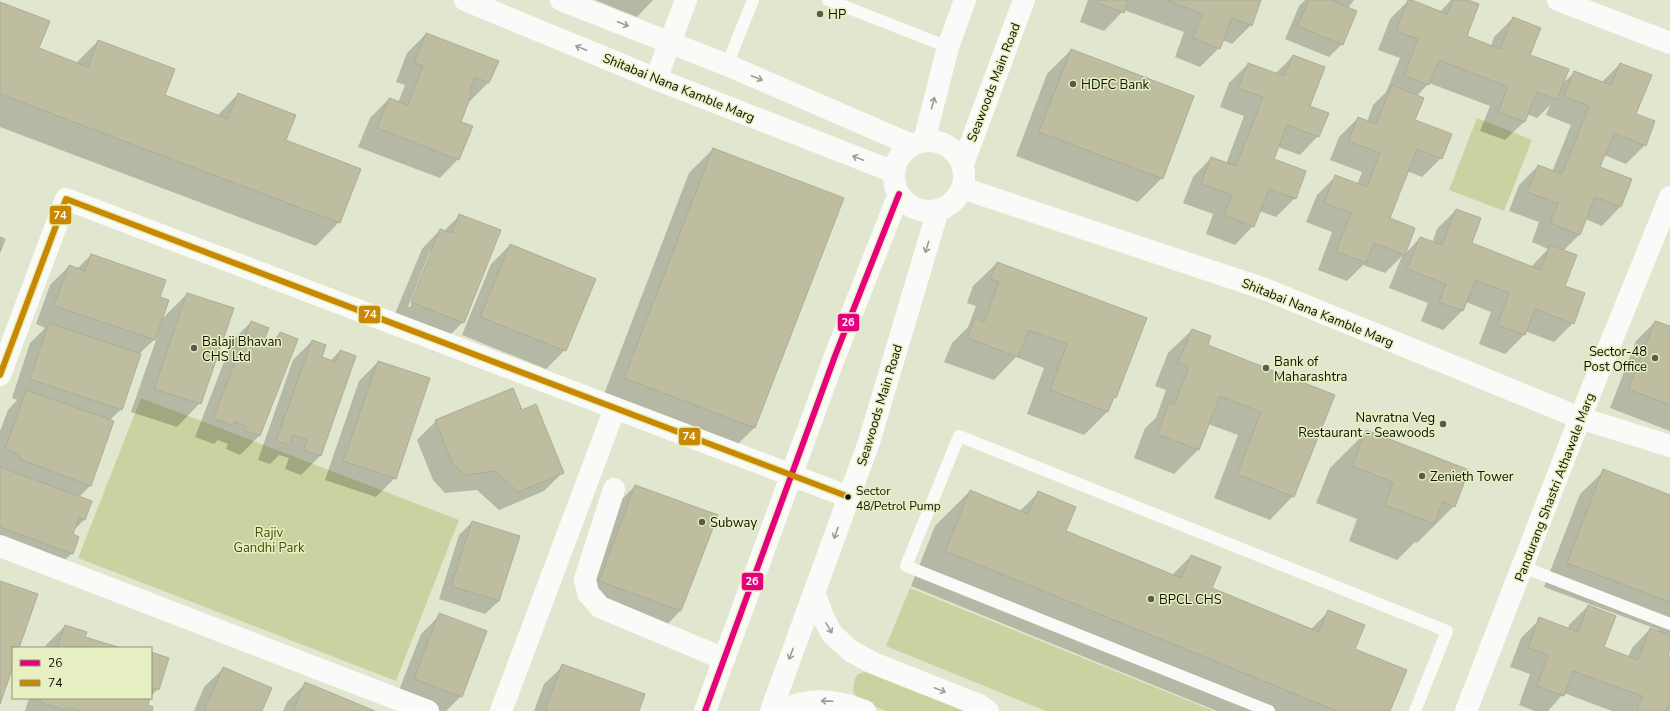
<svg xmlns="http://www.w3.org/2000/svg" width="1670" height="711" font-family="'Nunito Sans',sans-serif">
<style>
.green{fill:#c9d3a1}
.shadow{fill:#0003;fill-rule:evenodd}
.building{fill:#bfbd9f;stroke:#acac9a}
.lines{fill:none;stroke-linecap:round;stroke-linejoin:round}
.lane{stroke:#fafbf8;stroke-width:12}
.street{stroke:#fafbf8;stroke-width:22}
.secondary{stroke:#fafbf8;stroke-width:22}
.bus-1-casing{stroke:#e7f0c3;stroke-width:9}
.bus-2-casing{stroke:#e7f0c3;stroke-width:9}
.bus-1{stroke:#e5007d;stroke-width:6}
.bus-2{stroke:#c88801;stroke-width:6}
.oneway{stroke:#9c9d96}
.poi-dot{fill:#585c4a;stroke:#e7f0c3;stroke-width:1.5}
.bus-dot{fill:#0e1103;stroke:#e7f0c3;stroke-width:1.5}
.labels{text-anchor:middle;stroke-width:3;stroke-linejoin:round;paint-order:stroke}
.bus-label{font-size:12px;fill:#0e1103;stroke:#e7f0c3;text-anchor:start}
.poi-label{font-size:13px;fill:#0e1103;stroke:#e7f0c3;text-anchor:start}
.street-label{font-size:13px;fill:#0e1103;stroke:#e7f0c3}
.park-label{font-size:13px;fill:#475000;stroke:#e7f0c3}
.line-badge{stroke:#e7f0c3;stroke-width:1.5}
.badge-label{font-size:11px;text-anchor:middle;font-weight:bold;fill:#fff}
</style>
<rect width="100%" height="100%" fill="#e1e6ce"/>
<path class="green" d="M1477 118 1532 140 1504 211 1449 190Z
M141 398 459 520 396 681 78 558Z
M910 588 1214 711H1046L886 646Z
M868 671 973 711H886L861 701 854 693 853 689 855 679 858 674Z"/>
<path class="shadow" d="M595 0H653L637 17Z
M1088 0H1260L1251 25 1232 44 1222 40 1219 48 1200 67 1175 57 1184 32 1124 10 1104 31 1080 22Z
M1305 0H1354L1348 8 1342 44 1329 57 1285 39 1299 6Z
M1409 0 1440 12 1451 0H1465V37L1491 46 1494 37 1513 18 1529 55 1561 85 1575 72 1602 82 1620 64 1645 145 1626 164 1604 155 1599 168 1620 207 1602 226 1585 219 1579 235 1563 251 1564 286 1573 323 1554 342 1525 331 1524 335 1505 354 1479 344 1491 312 1466 302 1462 311 1443 330 1421 321 1428 303 1389 288 1402 256 1385 273 1363 265 1347 281 1318 270 1332 232 1306 222 1317 195 1336 176 1357 185 1362 172 1330 160 1339 137 1358 118 1367 122 1373 105 1386 92 1400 58 1378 50 1390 19ZM1429 83 1490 106 1480 131 1505 140 1524 122 1527 114 1537 118 1550 105 1546 115 1571 125 1552 172 1538 166 1519 185 1509 211 1539 222 1532 242 1548 249 1531 267 1470 244 1456 210 1437 229 1432 243 1420 238 1404 255 1414 228 1389 219 1407 171 1422 177 1441 158 1414 120 1417 96Z
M0 3 38 49 76 63 98 41 164 95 217 116 238 94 285 141 339 222 316 246 0 127Z
M426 34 489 82 470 101H468L460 123 458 159 440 178 358 147 370 118 389 99 398 103 405 85 396 82 407 53Z
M1071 50 1162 178 1138 202 1016 156 1047 74Z
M1293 56 1318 136 1300 155 1278 147 1273 159 1295 198 1276 217 1259 211 1253 226 1235 245 1206 234 1213 214 1183 203 1193 177 1211 158 1226 164 1244 116 1220 107 1229 83 1248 64 1275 74Z
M713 149 754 428 731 451 601 402 689 173Z
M460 215 463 322 444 341 392 321 422 249 440 230 444 231ZM430 251H432L410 307H408Z
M510 245 565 350 546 369 462 335 491 264Z
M91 255 159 298 161 320 187 294 200 403 177 427 131 412 157 337 139 354 121 409 110 420 113 422 90 486 79 497 84 520 73 531 72 553 53 572 0 553V431L8 410 17 400 12 398 30 343 45 328 36 324 50 285 69 266 77 269Z
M997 263 1115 397 1111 401 1107 412 1084 435 1027 414 1044 368 1016 357 994 380 944 362 952 343 968 327 976 306 967 303 973 286Z
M251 322 264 338 272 341 280 333 296 339 259 436 240 455 226 449 228 444 218 440 214 444 195 437 232 341Z
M1655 322 1670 327V431L1610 408 1636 341Z
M1192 330 1206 346 1333 395 1293 496 1270 520 1214 498 1238 435 1208 424 1198 450 1174 474 1134 458 1145 428 1156 418 1166 390 1155 386 1168 353Z
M312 341 320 358 330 361 340 351 355 357 320 456 301 475 285 469 289 458 279 455 270 464 258 460 293 360Z
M378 362 395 478 376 497 325 480 359 381Z
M521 411 563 472 544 491 499 510 477 490 445 493 433 480 417 440 436 421Z
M1367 431 1454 506 1417 543 1415 542 1397 560 1349 541 1357 519 1316 503 1330 468Z
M1604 471 1670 496V646L1666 656 1670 658V711H1612L1564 693 1548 711H1535L1519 705 1530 674 1510 667 1521 638 1540 619 1568 629 1569 625 1588 606 1603 648 1628 657 1632 648 1650 629 1658 632 1659 630 1544 587 1580 494Z
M635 486 680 611 662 630 581 600 616 505Z
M970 491 1019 512 1038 493 1065 531 1172 575 1191 556 1211 589 1310 630 1328 612 1354 650 1388 711H1217L911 586 935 526Z
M472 522 499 601 485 614 439 599 459 535Z
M440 615 461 696 446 711H431L396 698 421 634Z
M65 626 83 637 118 648H45L46 645Z
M151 653 158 689 151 696Z
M563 666 638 711H534L544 684Z
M223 669 261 711H194L204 687Z
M306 683 372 711H283L287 702Z
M29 698H149L146 705 151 711H25Z"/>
<path class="building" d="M1099 0H1128L1124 13 1098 3Z
M1166 0H1261L1252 26 1232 18 1220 49 1193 38 1203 14Z
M1309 0H1331L1357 11 1343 45 1297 26Z
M1408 0H1412L1447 14 1453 0H1468L1479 4 1467 36 1500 49 1513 17 1541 28 1530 55 1569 69 1557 100 1537 92 1525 122 1498 112 1508 87 1439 60 1429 85 1404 76 1418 39 1396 31Z
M0 2 50 21 39 48 88 67 98 40 175 69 165 95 228 119 238 93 296 115 286 140 361 169 340 223 0 94Z
M426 33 499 61 489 83 475 77 469 92 472 93 461 122 473 126 459 160 377 128 389 98 408 105 423 66 414 63Z
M1071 49 1194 96 1163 179 1039 132Z
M1293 55 1325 67 1310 106 1329 113 1319 137 1287 125 1274 159 1306 171 1296 199 1269 189 1254 227 1224 215 1232 195 1201 184 1211 157 1236 166 1263 97 1238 88 1248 63 1284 76Z
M1620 63 1652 75 1636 114 1655 121 1646 146 1614 133 1600 167 1632 179 1621 207 1595 197 1580 235 1550 223 1558 203 1527 192 1538 165 1562 174 1589 106 1564 96 1574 71 1611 85Z
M1392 85 1424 98 1415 120 1452 134 1442 159 1417 149 1390 218 1415 228 1405 255 1374 243 1366 263 1336 251 1351 213 1324 203 1335 175 1367 187 1380 153 1348 141 1358 117 1376 124Z
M713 148 844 198 755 428 624 378Z
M1456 209 1481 218 1472 243 1541 270 1550 245 1577 255 1565 286 1585 293 1574 324 1535 309 1525 335 1497 325 1509 293 1476 280 1463 311 1439 302 1446 284 1407 269 1420 237 1442 245Z
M459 214 501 230 464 323 411 302 440 229 452 233Z
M0 237 5 239 0 252Z
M510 244 596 279 566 351 480 317Z
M91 254 166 280 160 297 169 300 155 340 54 306 69 265 85 271Z
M997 262 1147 318 1116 398 1114 397 1108 412 1050 390 1067 344 1029 330 1018 357 967 338 975 318 984 322 999 282 990 279Z
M187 293 234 308 201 404 154 389Z
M251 321 269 328 265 338 276 342 280 332 298 339 260 436 244 430 246 426 235 421 234 426 213 418Z
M1655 321 1670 326V405L1628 389Z
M49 323 141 354 122 410 30 379Z
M1192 329 1211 336 1208 345 1335 395 1294 497 1237 474 1261 412 1220 396 1199 450 1157 434 1169 403 1174 405 1189 367 1178 363Z
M312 340 326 345 322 357 336 362 340 350 356 356 321 456 304 450 307 440 293 435 290 445 276 441Z
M378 361 430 378 396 479 343 461Z
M513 388 522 410 536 404 564 473 518 492 496 471 464 475 452 462 435 420Z
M26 390 114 421 91 486 19 459 20 455 5 449Z
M1366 430 1469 470 1455 507 1443 502 1434 524 1385 505 1393 482 1352 466Z
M0 467 92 501 85 520 79 518 73 534 79 537 73 554 0 527Z
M1603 469 1670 495V602L1567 563Z
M635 485 718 515 681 611 599 581Z
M970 490 1028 514 1038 491 1076 507 1066 531 1181 578 1191 555 1221 567 1212 588 1319 632 1328 610 1365 625 1355 649 1407 670 1390 711H1337L945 551Z
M472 521 520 536 499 601 451 586Z
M0 581 38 594 19 648H13V667L0 704Z
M1588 605 1616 616 1604 647 1638 660 1650 628 1670 635V649L1668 656 1670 657V702L1666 711H1637L1642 696 1573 671 1564 696 1537 686 1548 655 1528 648 1539 617 1578 632Z
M439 613 487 631 462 697 414 679Z
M65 625 87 632 85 637 121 648H57Z
M151 652 169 658 159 690 153 688 151 694Z
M562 664 645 694 639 711H545Z
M223 667 272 688 262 711H204Z
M305 682 375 711H293Z
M41 698H150L148 705 153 707 152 711H80L67 707 65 710 40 702Z"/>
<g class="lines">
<path class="lane" d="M828 0 948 47
M727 65 753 0
M1523 567 1670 624
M1269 711 906 566 959 436 1447 631 1415 711"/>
<path class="street" d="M1558 0 1670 43
M656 79 686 0
M0 375 66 199 849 497
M614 489 585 579 588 593 600 607 724 659
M0 546 428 711
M814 592 824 619 832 634 851 651 873 663 979 705 988 711
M501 711 615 408
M781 711C809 696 836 700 865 711
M1466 711 1580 418 1670 197"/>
<path class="secondary" d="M465 0 656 79 894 172
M561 0 727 65 912 145
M894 176a35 35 0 1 1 70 0a35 35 0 1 1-70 0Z
M924 141 948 47 965 0
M963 164 1024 0
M962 188 1265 289 1580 418 1670 446
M705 711 835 356 899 194
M771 711 869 442 938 210"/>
<g class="bus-1-casing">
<path id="bus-1" d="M705 711 835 356 899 194"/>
</g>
<g class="bus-2-casing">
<path id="bus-2" d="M0 375 66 199 849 497"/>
</g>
<use href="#bus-1" class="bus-1"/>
<use href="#bus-2" class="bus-2"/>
</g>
<defs><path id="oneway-shaft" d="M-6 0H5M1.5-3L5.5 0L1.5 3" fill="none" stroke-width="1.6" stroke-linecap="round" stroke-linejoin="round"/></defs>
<g class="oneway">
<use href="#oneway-shaft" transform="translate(623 24) rotate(21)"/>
<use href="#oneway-shaft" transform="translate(581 48) rotate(-158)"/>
<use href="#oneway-shaft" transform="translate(757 78) rotate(23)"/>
<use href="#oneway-shaft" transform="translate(933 103) rotate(-75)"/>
<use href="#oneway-shaft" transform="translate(858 158) rotate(-158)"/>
<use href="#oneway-shaft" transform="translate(927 247) rotate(107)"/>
<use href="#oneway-shaft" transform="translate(836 533) rotate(110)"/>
<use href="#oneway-shaft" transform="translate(829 628) rotate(59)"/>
<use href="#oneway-shaft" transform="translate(791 654) rotate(110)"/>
<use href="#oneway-shaft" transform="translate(940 690) rotate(22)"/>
<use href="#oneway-shaft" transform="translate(827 701) rotate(-178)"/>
</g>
<g class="poi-dot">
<circle cx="820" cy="14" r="4"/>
<circle cx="1073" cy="84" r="4"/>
<circle cx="194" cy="348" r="4"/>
<circle cx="1655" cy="358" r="4"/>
<circle cx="1266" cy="368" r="4"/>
<circle cx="1443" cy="424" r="4"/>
<circle cx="1422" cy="476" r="4"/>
<circle cx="702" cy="522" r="4"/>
<circle cx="1151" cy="599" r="4"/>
</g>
<circle class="bus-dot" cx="848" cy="497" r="3.5"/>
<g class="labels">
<g class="bus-label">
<text x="856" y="495">Sector<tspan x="856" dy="15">48/Petrol Pump</tspan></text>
</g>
<g class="poi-label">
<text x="828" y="19">HP</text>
<text x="1081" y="89">HDFC Bank</text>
<text x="202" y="346">Balaji Bhavan<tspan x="202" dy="15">CHS Ltd</tspan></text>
<text x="1647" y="356" text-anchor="end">Sector-48<tspan x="1647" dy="15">Post Office</tspan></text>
<text x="1274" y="366">Bank of<tspan x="1274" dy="15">Maharashtra</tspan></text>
<text x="1435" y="422" text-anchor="end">Navratna Veg<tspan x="1435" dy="15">Restaurant - Seawoods</tspan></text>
<text x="1430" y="481">Zenieth Tower</text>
<text x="710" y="527">Subway</text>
<text x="1159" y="604">BPCL CHS</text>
</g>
<g class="street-label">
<text transform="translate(993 82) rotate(-69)" y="5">Seawoods Main Road</text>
<text transform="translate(679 87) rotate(22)" y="5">Shitabai Nana Kamble Marg</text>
<text transform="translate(1318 312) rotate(22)" y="5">Shitabai Nana Kamble Marg</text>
<text transform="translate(879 405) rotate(-73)" y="5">Seawoods Main Road</text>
<text transform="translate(1554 487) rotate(-69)" y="5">Pandurang Shastri Athawale Marg</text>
</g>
<g class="park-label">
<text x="269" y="537">Rajiv<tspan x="269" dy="15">Gandhi Park</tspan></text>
</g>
</g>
<g class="line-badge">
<rect x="49" y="205" width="23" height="20" rx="4" fill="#c88801"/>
<rect x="358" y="305" width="23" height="19" rx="4" fill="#c88801"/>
<rect x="837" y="313" width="23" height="19" rx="4" fill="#e5007d"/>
<rect x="678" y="427" width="23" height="19" rx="4" fill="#c88801"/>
<rect x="741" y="572" width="23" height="19" rx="4" fill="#e5007d"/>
</g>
<g class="badge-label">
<text x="60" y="219">74</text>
<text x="370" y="318">74</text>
<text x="848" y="326">26</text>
<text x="689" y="440">74</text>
<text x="752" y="585">26</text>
</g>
<rect x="12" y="647" width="140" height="52" fill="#e7f0c3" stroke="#909776"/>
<rect x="20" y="660" width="20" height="6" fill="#e5007d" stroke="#909776"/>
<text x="48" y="667" font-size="12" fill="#0e1103">26</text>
<rect x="20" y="680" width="20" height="6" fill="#c88801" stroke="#909776"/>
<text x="48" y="687" font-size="12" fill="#0e1103">74</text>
</svg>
